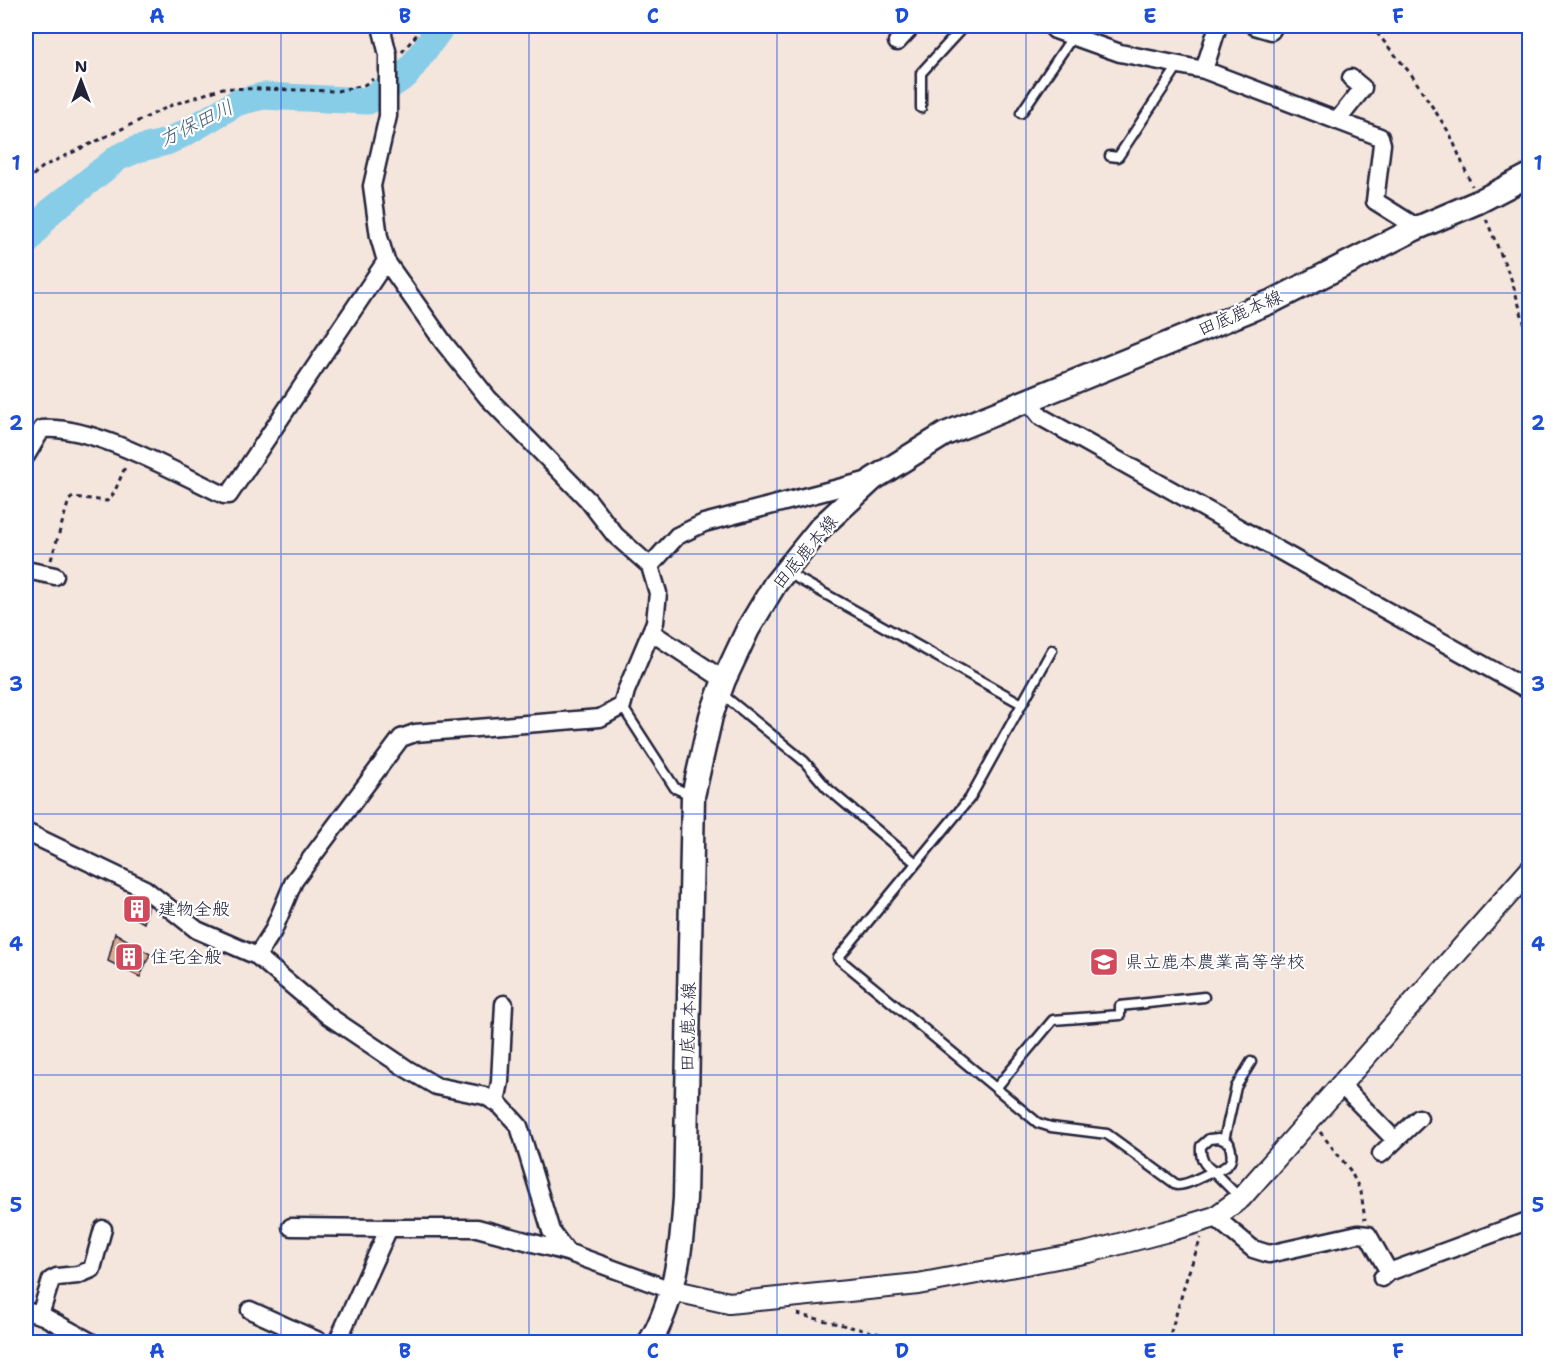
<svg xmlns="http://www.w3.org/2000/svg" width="1555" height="1368" font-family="'Shantell Sans','Klee One',sans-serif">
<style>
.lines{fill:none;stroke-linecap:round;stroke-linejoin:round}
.river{stroke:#87cde8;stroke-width:27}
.building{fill:#daa98d;stroke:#22223b;stroke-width:1.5}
.service-casing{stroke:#22223b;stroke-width:13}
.minor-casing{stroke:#22223b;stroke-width:21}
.tertiary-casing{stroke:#22223b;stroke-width:24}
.secondary-casing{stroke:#22223b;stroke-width:27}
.path{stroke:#22223b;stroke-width:3;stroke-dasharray:4.5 4.5;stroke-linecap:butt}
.service{stroke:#fff;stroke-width:8}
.minor{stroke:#fff;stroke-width:16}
.tertiary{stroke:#fff;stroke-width:20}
.secondary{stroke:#fff;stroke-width:22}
.grid{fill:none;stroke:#1d4ed8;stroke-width:1.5;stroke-opacity:0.55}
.labels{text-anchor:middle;stroke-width:4.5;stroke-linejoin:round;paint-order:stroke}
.street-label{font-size:18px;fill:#22223b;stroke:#fff}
.poi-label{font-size:18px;fill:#22223b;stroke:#fff;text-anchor:start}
.water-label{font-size:20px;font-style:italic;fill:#455e78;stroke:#fff}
.neatline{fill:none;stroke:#1d4ed8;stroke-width:2}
.grid-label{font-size:20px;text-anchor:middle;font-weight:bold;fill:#1d4ed8}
</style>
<rect width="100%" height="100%" fill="#f4e5dd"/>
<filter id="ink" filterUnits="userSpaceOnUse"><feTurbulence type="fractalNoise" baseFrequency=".0167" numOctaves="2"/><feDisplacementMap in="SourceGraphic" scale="12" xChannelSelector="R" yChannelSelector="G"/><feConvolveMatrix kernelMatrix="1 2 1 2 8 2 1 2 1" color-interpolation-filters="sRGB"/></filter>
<g filter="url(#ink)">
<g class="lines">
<path class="river" d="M26 243 50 212 119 157 138 149 167 142 185 133 238 102 263 96 368 101 406 75 442 26"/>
</g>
<path class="building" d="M131 896 149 906 144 923 125 912Z
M115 933 150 954 140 977 108 961Z"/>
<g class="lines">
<g class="service-casing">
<path id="service" d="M921 108V73L964 26
M1021 113 1073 36
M1110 156 1118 157 1178 66
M786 572 1022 704
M1052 650 970 798 838 958 1038 1123 1051 1127 1107 1134 1177 1185C1191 1185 1201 1175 1214 1172L1240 1198
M722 694 804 761 827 788 916 863
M622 706 675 788 693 796
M996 1088 1053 1020 1120 1015V1006L1204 997
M1219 1138 1229 1143C1235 1160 1231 1166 1214 1172 1204 1165 1200 1159 1201 1146L1209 1139Z
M1224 1140 1236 1087 1251 1062"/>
</g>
<g class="minor-casing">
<path id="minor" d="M1051 26 1055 30 1120 53 1204 70 1380 137 1382 144 1375 201 1418 228
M1254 26 1271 31 1274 26
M897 42 912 26
M1204 70 1218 26
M1337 121 1363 88 1351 78
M1028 401 1041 417 1530 691
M26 456 42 429C92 424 177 473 224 495H229L386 261
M650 566 677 536 704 523 873 479
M26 570 55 576
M651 632 724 680
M26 832 145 889 197 930 257 956 327 1015 407 1069 436 1086 485 1096 500 1105 519 1126 551 1231 567 1252
M257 956 273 931 294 881 401 738 415 733 600 718 622 706 626 691 655 622 658 593 650 566 615 535 588 500 488 398 444 343 386 261 379 237 372 186 388 116V55L381 26
M1340 1084 1394 1139
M496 1102 500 1082 504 1004
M1381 1154 1419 1118
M1215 1217 1253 1249 1269 1254 1358 1234 1368 1235 1389 1272
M291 1227 389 1228
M1382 1278 1389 1272 1530 1220
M250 1310 321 1342
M26 1311 43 1316 91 1342
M40 1315 51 1280 57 1277 78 1275 92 1269 103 1229
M337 1342 389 1228H477L567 1252 671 1290"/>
</g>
<g class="tertiary-casing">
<path id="tertiary" d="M671 1290 729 1303 918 1284 1089 1252 1172 1230 1215 1217 1241 1198 1530 870"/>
</g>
<g class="secondary-casing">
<path id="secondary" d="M650 1342C675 1300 682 1246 685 1198L693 796 711 716 724 680 748 629 775 584 821 527 873 479 945 434 1275 300 1415 229 1478 202 1530 175"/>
</g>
<path class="path" d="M1371 26 1411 74 1450 134 1472 186
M402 52 424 26
M26 181 44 166 172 105 223 88 337 91 364 85 373 79
M1486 219 1512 281 1530 343
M51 560 69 500 73 497 107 501 114 493 126 465
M1320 1132 1350 1170 1361 1192 1365 1220
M797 1314 913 1342
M1168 1342 1187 1277 1201 1238
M1518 1342 1530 1333"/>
<use href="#service" class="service"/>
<use href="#minor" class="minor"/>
<use href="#tertiary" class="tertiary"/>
<use href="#secondary" class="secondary"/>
</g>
</g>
<path class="grid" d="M281 26V1342M529 26V1342M777 26V1342M1026 26V1342M1274 26V1342M26 293H1530M26 554H1530M26 814H1530M26 1075H1530"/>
<defs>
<g id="building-square" transform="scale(1.5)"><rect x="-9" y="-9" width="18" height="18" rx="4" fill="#d1495b" stroke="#fff"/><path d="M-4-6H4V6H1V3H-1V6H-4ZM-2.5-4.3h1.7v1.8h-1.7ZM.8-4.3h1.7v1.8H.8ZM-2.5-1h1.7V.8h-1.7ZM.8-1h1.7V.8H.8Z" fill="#fff"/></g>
<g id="school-square" transform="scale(1.5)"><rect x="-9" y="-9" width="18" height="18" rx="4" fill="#d1495b" stroke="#fff"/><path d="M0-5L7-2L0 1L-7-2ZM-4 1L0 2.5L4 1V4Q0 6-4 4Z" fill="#fff"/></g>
</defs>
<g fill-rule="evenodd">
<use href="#building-square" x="137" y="909"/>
<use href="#building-square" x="129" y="957"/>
<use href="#school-square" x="1104" y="962"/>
</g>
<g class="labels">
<g class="street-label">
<text transform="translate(1240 313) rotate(-23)" y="6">田底鹿本線</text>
<text transform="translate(805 552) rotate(-50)" y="6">田底鹿本線</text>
<text transform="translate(688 1027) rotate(-89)" y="6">田底鹿本線</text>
</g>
<g class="poi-label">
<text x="158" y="915">建物全般</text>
<text x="150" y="963">住宅全般</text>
<text x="1125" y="968">県立鹿本農業高等学校</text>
</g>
<g class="water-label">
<text transform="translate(196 123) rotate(-26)" y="7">方保田川</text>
</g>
</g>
<rect width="1555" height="1368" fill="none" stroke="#fff" stroke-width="66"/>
<g transform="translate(81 81)" stroke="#ffffff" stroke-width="4.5" paint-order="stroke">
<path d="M0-4.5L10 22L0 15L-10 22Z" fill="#22223b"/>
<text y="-9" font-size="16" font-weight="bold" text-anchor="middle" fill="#22223b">N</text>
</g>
<rect x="33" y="33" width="1489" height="1302" class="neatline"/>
<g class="grid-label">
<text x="157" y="23">A</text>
<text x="405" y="23">B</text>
<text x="653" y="23">C</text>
<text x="902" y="23">D</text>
<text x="1150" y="23">E</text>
<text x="1398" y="23">F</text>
<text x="16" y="170">1</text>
<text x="1538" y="170">1</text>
<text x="16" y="430">2</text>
<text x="1538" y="430">2</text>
<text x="16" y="691">3</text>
<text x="1538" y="691">3</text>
<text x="16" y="951">4</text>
<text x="1538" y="951">4</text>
<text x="16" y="1212">5</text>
<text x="1538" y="1212">5</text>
<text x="157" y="1358">A</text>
<text x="405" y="1358">B</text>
<text x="653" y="1358">C</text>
<text x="902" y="1358">D</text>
<text x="1150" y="1358">E</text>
<text x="1398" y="1358">F</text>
</g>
</svg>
